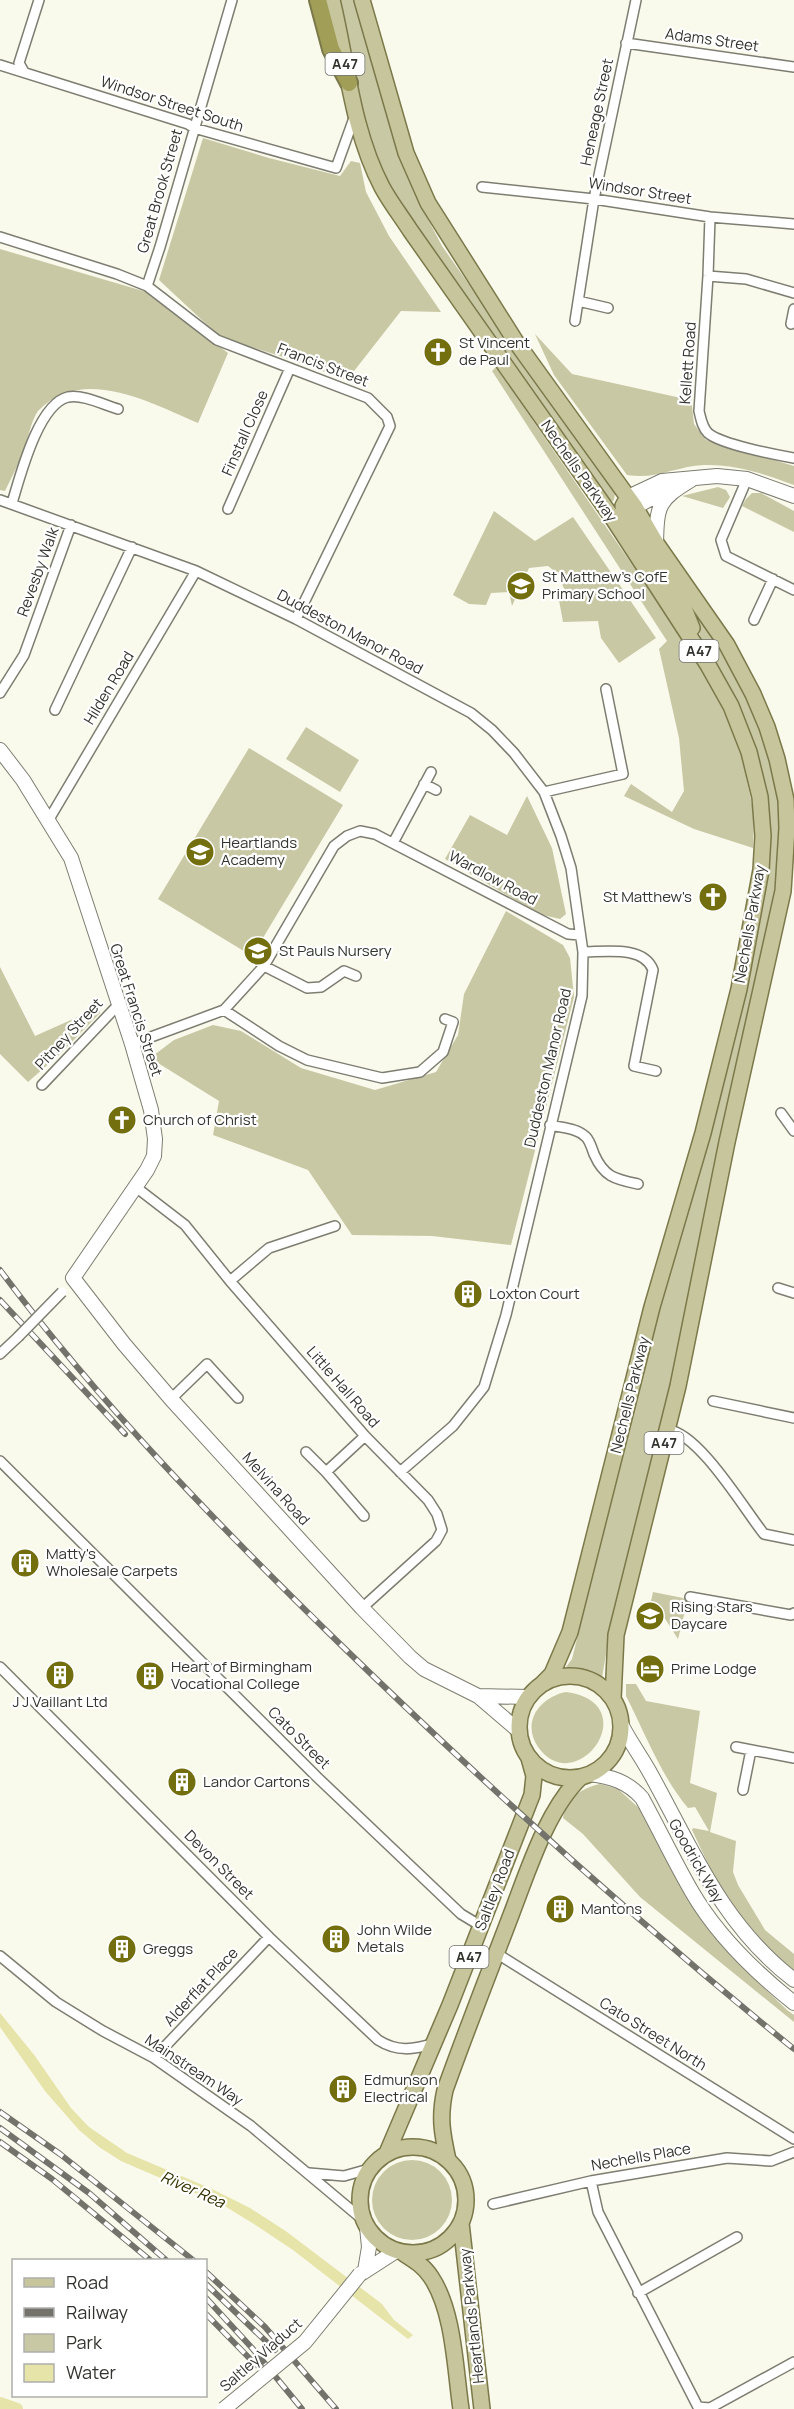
<svg xmlns="http://www.w3.org/2000/svg" width="794" height="2409" font-family="Manrope,sans-serif">
<style>
.green{fill:#c9c8a5}
.water{fill:#e6e4a8}
.lines{fill:none;stroke-linecap:round;stroke-linejoin:round}
.canal{stroke:#e6e4a8;stroke-width:12}
.street-casing{stroke:#7d7d71;stroke-width:12}
.secondary-casing{stroke:#7d7d71;stroke-width:16}
.primary-casing{stroke:#7b794a;stroke-width:18}
.highway-casing{stroke:#7b794a;stroke-width:20}
.street{stroke:#fff;stroke-width:9}
.secondary{stroke:#fff;stroke-width:14}
.primary{stroke:#c7c59b;stroke-width:15}
.highway{stroke:#a19e58;stroke-width:16}
.rail-casing{stroke:#73736c;stroke-width:6}
.rail{stroke:#fff;stroke-width:4;stroke-dasharray:11;stroke-linecap:butt}
.street-bridge-casing{stroke:#7d7d71;stroke-width:12;stroke-linecap:butt}
.secondary-bridge-casing{stroke:#7d7d71;stroke-width:16;stroke-linecap:butt}
.street-bridge{stroke:#fff;stroke-width:9}
.secondary-bridge{stroke:#fff;stroke-width:14}
.labels{text-anchor:middle;stroke-width:4.5;stroke-linejoin:round;paint-order:stroke}
.shield{fill:#fff;stroke:#71716d;stroke-width:1.5}
.shield-label{font-size:14px;font-weight:bold;fill:#34342f}
.street-label{font-size:15px;fill:#34342f;stroke:#fff}
.poi-label{font-size:15px;fill:#34342f;stroke:#fff;text-anchor:start}
.water-label{font-size:16px;font-style:italic;fill:#353202;stroke:#fff}
</style>
<rect width="100%" height="100%" fill="#f9f9ec"/>
<path class="green" d="M339 0H358L420 204 442 246 615 493 614 500 609 504 412 226 383 170 369 135 346 40Z
M203 138 269 158 340 176 351 161 360 163 366 192 389 236 441 312 401 311 347 380 292 360 220 337 159 280Z
M0 249 150 293 228 353 198 423C151 403 83 365 39 410 32 417 27 442 23 453 18 466 11 478 5 491L0 490Z
M535 334 572 374 681 398 691 397 694 424 706 440 794 466V485C765 474 735 464 704 465 677 466 656 480 627 475L554 375Z
M496 367 695 656 730 723 742 757 754 814 753 848 694 829 624 796 631 784 672 812 684 791 679 738 659 649 667 641 492 371Z
M718 487 726 490 730 497 723 508 682 496Z
M752 493H761L794 511V532L742 506 746 499Z
M494 511 535 541 573 517 656 638 619 663 601 638 598 621 563 622 559 600 568 598 558 574 548 566 529 568 512 606 509 592 491 593 486 605 469 604 453 595Z
M687 598 736 675 753 707 764 740 781 812 779 862 770 919 664 1412 608 1642 602 1678 580 1668 566 1667 572 1659 651 1335 687 1215 769 831 705 648 686 601Z
M306 727 359 760 340 792 286 759Z
M249 748 343 805 252 956 158 899Z
M527 796 552 848 566 914 560 919 539 914 445 859 470 815 507 835Z
M506 911 563 945 570 958 574 997 511 1245 432 1236 352 1235 308 1170 213 1135 219 1101 150 1058 174 1040 213 1025 241 1031 301 1068 375 1090 436 1072 458 1035 464 994Z
M0 967 35 1036 100 1007V1013L60 1054 28 1082 0 1054Z
M653 1592 688 1599 678 1639 655 1603 651 1601Z
M626 1684H636L646 1701 700 1711 690 1783 717 1793 710 1832 736 1841 733 1872 738 1885 765 1930 794 1954V1975L745 1928 718 1885 692 1830 693 1828 709 1831 695 1807 688 1808C661 1776 645 1733 626 1696Z
M566 1692C647 1703 577 1801 538 1747 521 1722 540 1697 566 1692Z
M600 1784 618 1789 640 1809 692 1903 731 1956 787 2010 794 2015V2022L640 1897 583 1834 563 1818C567 1798 581 1788 600 1784Z
M372 2200a40 40 0 1 1 80 0a40 40 0 1 1-80 0Z"/>
<path class="water" d="M0 2013 35 2056 71 2108 89 2127 127 2153 212 2189 250 2208 287 2232 382 2304 394 2320 413 2335 408 2339 293 2250 254 2224 223 2205 121 2161 99 2147 79 2130 45 2091 0 2027Z"/>
<g class="lines">
<path class="canal" d="M0 2403 17 2409"/>
<g class="street-casing">
<path id="street" d="M626 43 794 67
M0 65 188 124 194 128 336 168 354 118
M24 72 19 63 39 0
M482 187 594 199 710 217 794 224
M710 217 708 276 699 411C701 419 702 427 708 433 720 444 776 455 794 458
M0 237 117 274 147 286 217 340 368 398 387 417 390 426 296 619
M708 276 746 279 794 293
M147 286 160 247 232 0
M578 301 608 308
M575 321 594 199 636 0
M791 324 794 309
M747 479 721 540 726 556 794 590
M0 500 196 571 296 619 471 713 492 730 514 753 544 792 561 836 571 868 583 952 582 996 506 1315 484 1387 453 1426 400 1472
M12 503C20 477 38 404 68 397 83 394 104 405 118 409
M228 509 290 368
M754 620 773 579
M0 693 24 655 71 525
M55 710 132 547
M424 784 436 790
M544 792 623 774 606 689
M48 821 196 571
M393 843 431 772
M583 952C604 952 644 945 653 970L634 1066 656 1071
M264 966 307 988 321 987 344 971 356 976
M224 1010 279 1046 307 1060 382 1078 420 1072 443 1052 453 1022 445 1019
M132 1044 224 1010 264 966 334 846 347 836 360 831 375 834 568 934 580 935
M42 1085 118 1005
M781 1113 794 1131
M550 1125C562 1128 577 1128 586 1137 590 1141 592 1149 594 1154 604 1177 615 1179 638 1184
M137 1188 185 1225 230 1281 365 1436 428 1500 437 1514 442 1530 436 1541 362 1608
M230 1281 269 1248 335 1226
M778 1288 794 1293
M0 1354 18 1337
M171 1399 207 1364 238 1398
M713 1401 794 1418
M668 1430C699 1433 744 1509 764 1534L794 1540
M306 1452 326 1472
M0 1461 317 1777 461 1914 481 1926
M364 1516 326 1472 365 1436
M690 1597 791 1615 794 1613
M0 1667 269 1937 378 2040C397 2052 413 2050 435 2043
M736 1747 794 1758
M743 1790 751 1750
M496 1953 794 2139
M0 1956 56 2002 103 2031 154 2058 251 2126 362 2219
M154 2058 269 1937
M309 2173 344 2176 369 2169
M591 2181 598 2212 698 2407 710 2408 794 2362
M493 2204 591 2181 727 2158 771 2161 794 2152
M638 2293 737 2237"/>
</g>
<g class="secondary-casing">
<path id="secondary" d="M628 497 662 481 717 476 747 479 794 496
M635 507 671 488
M656 543C657 505 658 500 691 480
M0 750 23 780 71 858 132 1044 151 1110 155 1139 154 1156 147 1170 73 1278 124 1344 171 1399 362 1608 410 1657 424 1669 478 1696 519 1731
M478 1696 528 1697
M621 1724C629 1740 640 1755 649 1771 692 1848 721 1924 794 1980
M590 1774C611 1777 627 1781 642 1798 659 1829 674 1861 692 1892 717 1935 755 1972 794 2003
M365 2271 369 2247 367 2227
M362 2273 396 2251"/>
</g>
<g class="primary-casing">
<path id="primary" d="M332 0C347 62 352 130 382 187 390 202 401 216 410 230L614 520 708 665 731 706 749 752 760 797 763 836 761 870 739 989 703 1133 652 1307 570 1632 552 1674 541 1685
M362 0 406 153 428 203 516 342 635 507 656 543 727 645 753 694 767 727 777 759 786 800 787 828 783 891 727 1142 678 1386 616 1635 613 1699
M628 497 623 506 624 514C650 549 677 586 692 628
M519 1727a51 51 0 1 1 102 0a51 51 0 1 1-102 0Z
M360 2200a53 53 0 1 1 106 0a53 53 0 1 1-106 0Z
M387 2153 450 2005 532 1795 534 1776 529 1758
M448 2160C442 2133 439 2117 445 2090 466 2031 489 1973 511 1915 528 1871 547 1809 581 1777
M461 2223 482 2409
M403 2253C414 2260 424 2266 431 2277 454 2311 455 2369 461 2409"/>
</g>
<g class="highway-casing">
<path id="highway" d="M318 0 331 49 349 83"/>
</g>
<use href="#street" class="street"/>
<use href="#secondary" class="secondary"/>
<use href="#primary" class="primary"/>
<use href="#highway" class="highway"/>
<g class="rail-casing">
<path id="rail" d="M0 1270C100 1404 219 1526 339 1643 484 1784 636 1921 794 2049
M0 1300 125 1434
M0 2112 60 2154 193 2260
M0 2128 89 2193 166 2260
M0 2142 52 2179 150 2260
M206 2272 265 2327 336 2409
M206 2284 275 2350
M206 2298 252 2348 302 2409
M206 2314 256 2365"/>
</g>
<use href="#rail" class="rail"/>
<g class="street-bridge-casing">
<path id="street-bridge" d="M18 1337 62 1292"/>
</g>
<g class="secondary-bridge-casing">
<path id="secondary-bridge" d="M224 2409 305 2342 360 2274"/>
</g>
<use href="#street-bridge" class="street-bridge"/>
<use href="#secondary-bridge" class="secondary-bridge"/>
</g>
<defs>
<g id="church-disc" transform="scale(1.5)"><circle r="9.5" fill="#736e0e" stroke="#fff"/><path d="M-1.2-6h2.4v3.5h3.3v2.4h-3.3V6h-2.4V-.1h-3.3v-2.4h3.3Z" fill="#fff"/></g>
<g id="school-disc" transform="scale(1.5)"><circle r="9.5" fill="#736e0e" stroke="#fff"/><path d="M0-5L7-2L0 1L-7-2ZM-4 1L0 2.5L4 1V4Q0 6-4 4Z" fill="#fff"/></g>
<g id="building-disc" transform="scale(1.5)"><circle r="9.5" fill="#736e0e" stroke="#fff"/><path d="M-4-6H4V6H1V3H-1V6H-4ZM-2.5-4.3h1.7v1.8h-1.7ZM.8-4.3h1.7v1.8H.8ZM-2.5-1h1.7V.8h-1.7ZM.8-1h1.7V.8H.8Z" fill="#fff"/></g>
<g id="hotel-disc" transform="scale(1.5)"><circle r="9.5" fill="#736e0e" stroke="#fff"/><path d="M-6-4.5h1.5V1H6V5H4.5V3h-9V5H-6ZM-4 0a1.8 1.8 0 1 1 3.6 0ZM.5 0V-2.5h3Q6-2.5 6 0Z" fill="#fff"/></g>
</defs>
<g fill-rule="evenodd">
<use href="#church-disc" x="438" y="352"/>
<use href="#school-disc" x="521" y="586"/>
<use href="#school-disc" x="200" y="852"/>
<use href="#church-disc" x="713" y="897"/>
<use href="#school-disc" x="258" y="951"/>
<use href="#church-disc" x="122" y="1120"/>
<use href="#building-disc" x="468" y="1294"/>
<use href="#building-disc" x="25" y="1563"/>
<use href="#school-disc" x="650" y="1616"/>
<use href="#hotel-disc" x="650" y="1669"/>
<use href="#building-disc" x="60" y="1675"/>
<use href="#building-disc" x="150" y="1676"/>
<use href="#building-disc" x="182" y="1782"/>
<use href="#building-disc" x="560" y="1909"/>
<use href="#building-disc" x="336" y="1939"/>
<use href="#building-disc" x="122" y="1949"/>
<use href="#building-disc" x="343" y="2089"/>
</g>
<g class="labels">
<g class="shield">
<rect x="325.5" y="53" width="39" height="22" rx="4.5"/>
<rect x="679.5" y="640" width="39" height="22" rx="4.5"/>
<rect x="644.5" y="1432" width="39" height="22" rx="4.5"/>
<rect x="449.5" y="1946" width="39" height="22" rx="4.5"/>
</g>
<g class="shield-label">
<text x="345" y="69">A47</text>
<text x="699" y="656">A47</text>
<text x="664" y="1448">A47</text>
<text x="469" y="1962">A47</text>
</g>
<g class="street-label">
<text transform="translate(712 40) rotate(8)" y="5">Adams Street</text>
<text transform="translate(172 104) rotate(18)" y="5">Windsor Street South</text>
<text transform="translate(597 112) rotate(-78)" y="5">Heneage Street</text>
<text transform="translate(160 191) rotate(-74)" y="5">Great Brook Street</text>
<text transform="translate(640 191) rotate(9)" y="5">Windsor Street</text>
<text transform="translate(688 363) rotate(-86)" y="5">Kellett Road</text>
<text transform="translate(323 365) rotate(21)" y="5">Francis Street</text>
<text transform="translate(245 433) rotate(-66)" y="5">Finstall Close</text>
<text transform="translate(579 471) rotate(55)" y="5">Nechells Parkway</text>
<text transform="translate(38 572) rotate(-70)" y="5">Revesby Walk</text>
<text transform="translate(350 632) rotate(28)" y="5">Duddeston Manor Road</text>
<text transform="translate(109 688) rotate(-59)" y="5">Hilden Road</text>
<text transform="translate(493 878) rotate(28)" y="5">Wardlow Road</text>
<text transform="translate(750 924) rotate(-80)" y="5">Nechells Parkway</text>
<text transform="translate(136 1010) rotate(72)" y="5">Great Francis Street</text>
<text transform="translate(69 1034) rotate(-47)" y="5">Pitney Street</text>
<text transform="translate(548 1068) rotate(-77)" y="5">Duddeston Manor Road</text>
<text transform="translate(343 1387) rotate(49)" y="5">Little Hall Road</text>
<text transform="translate(630 1395) rotate(-76)" y="5">Nechells Parkway</text>
<text transform="translate(276 1489) rotate(48)" y="5">Melvina Road</text>
<text transform="translate(299 1738) rotate(45)" y="5">Cato Street</text>
<text transform="translate(696 1861) rotate(60)" y="5">Goodrick Way</text>
<text transform="translate(219 1865) rotate(45)" y="5">Devon Street</text>
<text transform="translate(495 1890) rotate(-69)" y="5">Saltley Road</text>
<text transform="translate(201 1987) rotate(-47)" y="5">Alderflat Place</text>
<text transform="translate(653 2034) rotate(32)" y="5">Cato Street North</text>
<text transform="translate(194 2070) rotate(34)" y="5">Mainstream Way</text>
<text transform="translate(641 2157) rotate(-10)" y="5">Nechells Place</text>
<text transform="translate(472 2316) rotate(-96)" y="5">Heartlands Parkway</text>
<text transform="translate(261 2355) rotate(-41)" y="5">Saltley Viaduct</text>
</g>
<g class="poi-label">
<text x="459" y="348">St Vincent<tspan x="459" dy="17">de Paul</tspan></text>
<text x="542" y="582">St Matthew's CofE<tspan x="542" dy="17">Primary School</tspan></text>
<text x="221" y="848">Heartlands<tspan x="221" dy="17">Academy</tspan></text>
<text x="692" y="902" text-anchor="end">St Matthew's</text>
<text x="279" y="956">St Pauls Nursery</text>
<text x="143" y="1125">Church of Christ</text>
<text x="489" y="1299">Loxton Court</text>
<text x="46" y="1559">Matty's<tspan x="46" dy="17">Wholesale Carpets</tspan></text>
<text x="671" y="1612">Rising Stars<tspan x="671" dy="17">Daycare</tspan></text>
<text x="171" y="1672">Heart of Birmingham<tspan x="171" dy="17">Vocational College</tspan></text>
<text x="671" y="1674">Prime Lodge</text>
<text x="60" y="1707" text-anchor="middle">J J Vaillant Ltd</text>
<text x="203" y="1787">Landor Cartons</text>
<text x="581" y="1914">Mantons</text>
<text x="357" y="1935">John Wilde<tspan x="357" dy="17">Metals</tspan></text>
<text x="143" y="1954">Greggs</text>
<text x="364" y="2085">Edmunson<tspan x="364" dy="17">Electrical</tspan></text>
</g>
<g class="water-label">
<text transform="translate(193 2189) rotate(24)" y="6">River Rea</text>
</g>
</g>
<rect x="12" y="2259" width="195" height="138" fill="#ffffff" stroke="#aeaeac" stroke-width="1.5"/>
<rect x="24" y="2278" width="30" height="9" fill="#c7c59b" stroke="#aeaeac" stroke-width="1.5"/>
<text x="66" y="2289" font-size="18" fill="#34342f">Road</text>
<rect x="24" y="2308" width="30" height="9" fill="#73736c" stroke="#aeaeac" stroke-width="1.5"/>
<text x="66" y="2319" font-size="18" fill="#34342f">Railway</text>
<rect x="24" y="2334" width="30" height="18" fill="#c9c8a5" stroke="#aeaeac" stroke-width="1.5"/>
<text x="66" y="2349" font-size="18" fill="#34342f">Park</text>
<rect x="24" y="2364" width="30" height="18" fill="#e6e4a8" stroke="#aeaeac" stroke-width="1.5"/>
<text x="66" y="2379" font-size="18" fill="#34342f">Water</text>
</svg>
